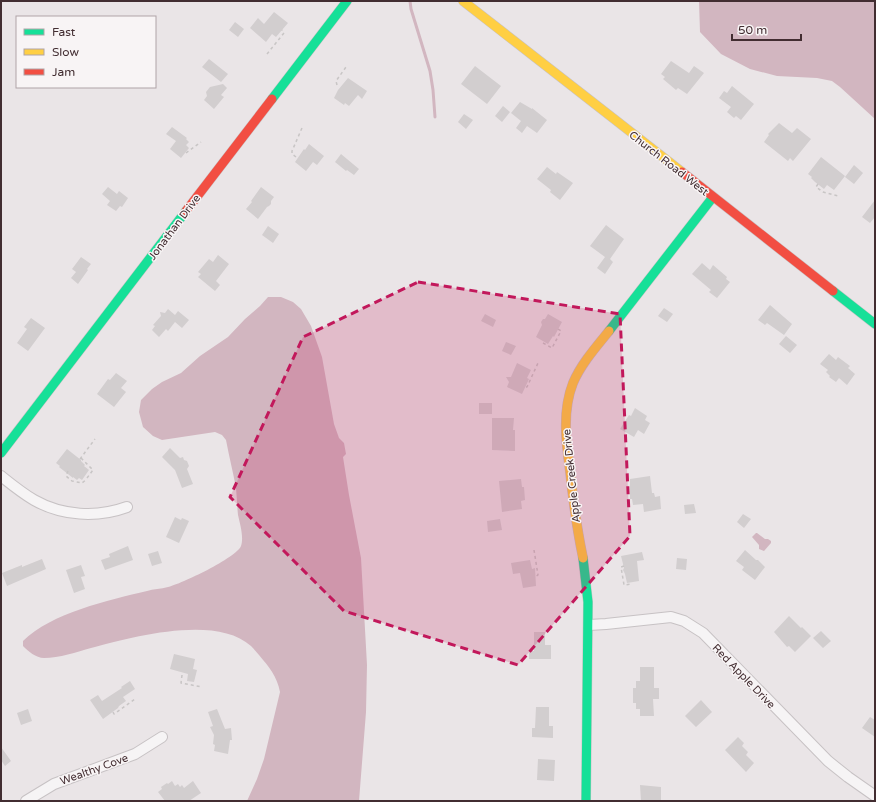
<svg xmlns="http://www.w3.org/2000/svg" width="876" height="802" font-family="'Varela Round',sans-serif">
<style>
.water{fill:#d2b6c0}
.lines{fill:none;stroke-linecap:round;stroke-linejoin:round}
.stream{stroke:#d2b6c0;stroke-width:3}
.building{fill:#d2cecf}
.street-casing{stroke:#c7c2c4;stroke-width:12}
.fast-casing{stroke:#c7c2c4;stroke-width:10}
.slow-casing{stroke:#c7c2c4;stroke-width:10}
.jam-casing{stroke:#c7c2c4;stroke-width:10}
.path{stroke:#c8c5c5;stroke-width:1.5;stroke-dasharray:3 3;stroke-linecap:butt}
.street{stroke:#f6f4f5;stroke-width:10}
.fast{stroke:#16e098;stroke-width:9}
.slow{stroke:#ffcf43;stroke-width:9}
.jam{stroke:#f24e42;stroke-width:9}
.marked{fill:#c2185b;fill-opacity:0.2;stroke:#c2185b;stroke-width:3;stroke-dasharray:8 5;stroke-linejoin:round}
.labels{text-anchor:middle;stroke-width:3;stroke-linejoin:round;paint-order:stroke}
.street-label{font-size:11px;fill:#422d31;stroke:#f8f4f5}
</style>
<rect width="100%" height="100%" fill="#eae5e7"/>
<path class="water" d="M699 1H875V119L840 87 832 81 817 78 777 76 750 69 721 54 700 32Z
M268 297H281L293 302 301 309 311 326 322 357 334 424 339 438 344 443 346 454 343 457 349 495 361 558 367 665 366 712 359 801H247L257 779 264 759 280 692C277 676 269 667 259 655 256 652 254 649 251 646 216 614 132 637 91 648 77 652 59 658 44 658 36 658 28 651 23 646V641C51 613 109 600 147 591 153 589 161 589 168 587 181 584 236 558 241 546 244 537 240 524 238 515 237 506 237 497 236 488 233 472 229 456 226 440L222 435 215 432 162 440 153 436 143 427 139 412 141 400 152 389 162 382 181 373 200 356 228 337 245 319 260 306Z
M756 533H757L765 539H768L771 541V543L764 551 759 549V545L752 537Z"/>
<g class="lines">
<path class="stream" d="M410 1 411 9 430 71 433 90 435 117"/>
</g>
<path class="building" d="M274 12 288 23 276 37 272 34 266 42 250 28 258 18 264 24Z
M235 22 244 29 238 37 229 30Z
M209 59 228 74 221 82 202 67Z
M671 61 689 73 694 66 704 73 687 94 678 88 676 90 663 79 665 77 661 74Z
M475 66 501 86 487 104 461 84Z
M348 78 367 91 362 99 358 95 349 106 345 103 344 105 334 98 338 90Z
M223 84 227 88 221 95 224 97 214 109 204 100 207 96 206 92 210 87Z
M732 86 754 104 741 120 736 116 734 118 727 112 731 107 719 98 724 91 727 93Z
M520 102 532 109V108L547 120 537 133 527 126 522 133 516 128 521 121 511 113Z
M503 106 510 112 502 122 495 116Z
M464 114 473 120 466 129 458 122Z
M779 123 792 133 797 128 811 139 793 161 790 158 788 161 764 142 769 135 768 134Z
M172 127 187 138 186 139 189 142 186 145 189 148 181 158 170 149 176 141 166 134Z
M309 144 324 156 317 165 313 162 306 171 295 162 304 149 305 150Z
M341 154 359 169 354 175 347 170 346 171 335 162Z
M821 157 845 176 834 190 827 185 824 189 815 182 811 178 812 177 808 174Z
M854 165 863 173 854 184 845 177Z
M547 167 556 174 557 172 573 183 560 200 550 192 551 190 537 179Z
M108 187 117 194 119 191 128 198 122 207 120 206 116 211 107 205 110 201 102 194Z
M261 187 274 197 271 201V204L269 206 267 207 258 219 246 209 252 202 251 201Z
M875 200V217L870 223 862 217Z
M606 225 624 239 610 259 613 262 605 274 597 268 605 257 590 246Z
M268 226 279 234 273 243 262 235Z
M218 255 229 264 216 281 220 285 215 291 198 277 201 274 198 272 209 259 213 262Z
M81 257 91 264 87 269 88 270 78 284 71 278 76 272 72 269Z
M702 263 710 270 713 265 727 277 726 279 730 282 717 298 709 292 711 290 692 274Z
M770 305 792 324 784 335 767 323 765 325 758 320Z
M664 308 673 314 667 322 658 316Z
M168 309 175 315 178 311 189 320 182 328 175 322 168 331 166 329 159 337 152 330 155 326 153 325 161 316 160 312 165 313Z
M485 314 496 320 493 327 481 321Z
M548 314 562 322 554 337 553 336 548 344 536 337 542 325 541 322 543 319H545Z
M31 318 45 328 28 351 17 343 27 329 24 327Z
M786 336 797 345 790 353 779 344Z
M506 342 516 346 511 355 502 351Z
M829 354 836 360 838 357 850 366 848 368 855 374 847 385 839 378 836 382 829 377 830 376 826 372 828 370 820 364Z
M517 363 531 370 527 378 529 379 522 394 507 387 509 382 506 377H511Z
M116 373 127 381 121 388 126 392 114 407 97 394 108 379 110 380Z
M479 403H492V414H479Z
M635 408 647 416 645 420 650 423 644 434 638 430 634 437 620 429 629 415 631 416Z
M492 418H514L513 430H515V451L492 450Z
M170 448 180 458 183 457 184 460 187 461 189 466 187 469 193 484 182 488 175 470 162 457Z
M67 449 81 460V461L85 465 84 466 89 470 82 480 79 478 77 480 73 477V478L59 467 60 466 56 463Z
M650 476 652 493H654L655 497 660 496 661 509 644 512 643 504 633 505 632 499H630V479Z
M521 479 522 487H524L525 500 521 501 522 509 502 512 499 481Z
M694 504 696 513 685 514 684 505Z
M743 514 751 519 744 528 737 522Z
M175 517 181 520 182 518 189 521 179 543 166 537Z
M500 519 502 530 488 532 487 521Z
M128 546 133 560 105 570 101 560 110 557 109 554Z
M745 550 756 560H758L765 567 755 580 742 570 744 567 736 561Z
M158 551 162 563 152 566 148 554Z
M642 552 644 560 637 561 639 581 627 583 625 574 623 570 624 568 621 556Z
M677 558 687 559 686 570 676 569Z
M42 559 46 569 7 586 2 573 22 565V567Z
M530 560 532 569 535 568 536 586 523 588 520 573 513 574 511 563Z
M81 565 85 576 81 577 85 589 74 593 66 570Z
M789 616 801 628 802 627 811 636 795 652 789 646 787 647 774 632Z
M821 631 831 641 823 648 813 638Z
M534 632H545V645H551V659H529V651H534Z
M174 654 195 659 193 669 197 670 194 682 187 681 188 674 170 669Z
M640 667H654V688H659V699H653L654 716H640V709H636V703H633V688H636V681H640Z
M130 681 135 689 123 697 126 701 119 706 118 708 103 719 90 700 98 695 102 701 122 688 121 687Z
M701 700 712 712 696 727 685 716Z
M536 707H549V726H553V738L532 737V728H535Z
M28 709 32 721 21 725 17 713Z
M217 709 225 729 231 728 232 740H230L228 754 214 751 215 745 213 744 214 735 210 727 213 726 208 712Z
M870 717 875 720V737L862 728Z
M738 737 744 743 742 746 748 752 746 755 754 763 746 772 725 750Z
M1 747 11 761 5 766 1 760Z
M538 759 555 760 554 781 537 780Z
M172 781 175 786 178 784 180 787 182 785 184 788 193 781 201 793 189 801H165L158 792 162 789 161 787 167 783 168 784Z
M640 785 661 787V801H641Z"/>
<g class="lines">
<g class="street-casing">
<path id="street" d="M1 476C11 484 22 493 34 500 62 516 97 518 127 507
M589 625 606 624 671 617 684 621 703 633 828 761 848 777 875 796
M26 801 54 784 135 754 162 737"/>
</g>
<g class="fast-casing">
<path id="fast" d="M272 99 347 1
M833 291 875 324
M609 331 713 197
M1 453 186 211
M583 558 588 602 586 801"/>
</g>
<g class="slow-casing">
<path id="slow" d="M463 1 682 172
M583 558C577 529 573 500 570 471 566 442 562 411 573 383 581 364 596 347 609 331"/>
</g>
<g class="jam-casing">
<path id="jam" d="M682 172 833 291
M186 211 272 99"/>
</g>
<path class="path" d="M267 54 284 33 282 30
M337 85 336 81 346 67
M186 153 201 142
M296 157 292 154V151L302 128
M818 184 816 187 823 192 838 196
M543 343 552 348 561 331 558 329
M526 387H527L538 363
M81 458 93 470 87 478
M80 459 95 439
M68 471 66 476 72 481 82 483 87 479
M534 550 538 575 535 577
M624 566 621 567 624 585 632 584
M182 675 181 683 202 687
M113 712 114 714 135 699"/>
<use href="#street" class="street"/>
<use href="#fast" class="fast"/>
<use href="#slow" class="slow"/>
<use href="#jam" class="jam"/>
</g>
<path class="marked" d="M418 282 620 314 630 536 518 665 344 611 230 497 303 337Z"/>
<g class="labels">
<g class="street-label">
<text transform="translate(669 163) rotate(38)" y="4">Church Road West</text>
<text transform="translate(174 227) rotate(-53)" y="4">Jonathan Drive</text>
<text transform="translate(571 476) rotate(-96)" y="4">Apple Creek Drive</text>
<text transform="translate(744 676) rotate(46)" y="4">Red Apple Drive</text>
<text transform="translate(94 769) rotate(-20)" y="4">Wealthy Cove</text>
</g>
</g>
<rect width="876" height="802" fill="none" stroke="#422d31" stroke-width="4"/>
<rect x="16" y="16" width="140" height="72" fill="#f8f4f5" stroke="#afa4a7"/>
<rect x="24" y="29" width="20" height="6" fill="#16e098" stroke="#afa4a7"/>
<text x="52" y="36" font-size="12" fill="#422d31">Fast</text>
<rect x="24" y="49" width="20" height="6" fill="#ffcf43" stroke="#afa4a7"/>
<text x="52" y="56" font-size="12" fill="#422d31">Slow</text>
<rect x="24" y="69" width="20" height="6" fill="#f24e42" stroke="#afa4a7"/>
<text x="52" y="76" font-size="12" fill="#422d31">Jam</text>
<path d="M732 34v6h69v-6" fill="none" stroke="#422d31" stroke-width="2"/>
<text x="738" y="34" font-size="12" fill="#422d31" stroke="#f8f4f5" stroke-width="3" paint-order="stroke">50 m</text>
</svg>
